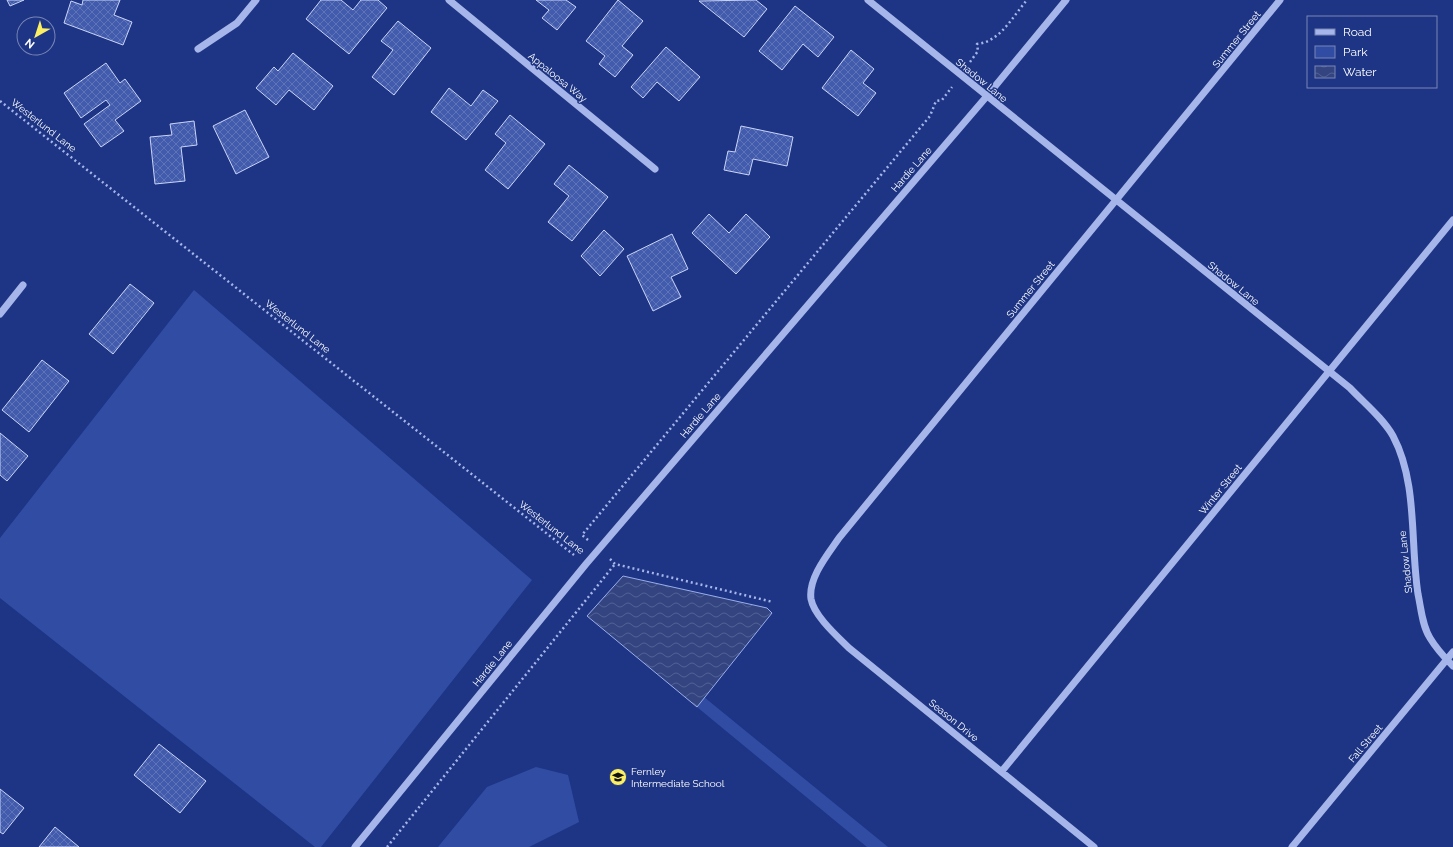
<svg xmlns="http://www.w3.org/2000/svg" width="1453" height="847" font-family="Raleway,sans-serif">
<style>
.green{fill:#314da3}
.water{fill:url(#water-waves);stroke:#99aeec}
.building{fill:url(#building-cross-hatch);stroke:#cad5f8}
.lines{fill:none;stroke-linecap:round;stroke-linejoin:round}
.path{stroke:#a6b6ea;stroke-width:2.5;stroke-dasharray:2 3;stroke-linecap:butt}
.minor{stroke:#a6b6ea;stroke-width:7}
.labels{text-anchor:middle;stroke-width:3;stroke-linejoin:round;paint-order:stroke}
.street-label{font-size:10px;fill:#fff;stroke:#1e3585}
.poi-label{font-size:10px;fill:#fff;stroke:#1e3585;text-anchor:start}
</style>
<defs>
<pattern id="water-waves" width="16" height="10" patternUnits="userSpaceOnUse"><rect width="16" height="10" fill="#334480"/><path d="M0 5q4-4 8 0t8 0" fill="none" stroke="#526093"/></pattern>
<pattern id="building-cross-hatch" width="8" height="8" patternUnits="userSpaceOnUse"><rect width="8" height="8" fill="#425bac"/><path d="M0 0l8 8M0 8l8-8" fill="none" stroke="#5e74b8"/></pattern>
</defs>
<rect width="100%" height="100%" fill="#1e3585"/>
<path class="green" d="M194 290 532 580 321 847H315L0 598V538Z
M704 697 888 847H867L697 707Z
M536 767 568 775 579 822 529 847H438L487 787Z"/>
<path class="water" d="M623 576 767 608 772 613 697 707 587 616Z"/>
<path class="building" d="M7 0H24L10 6Z
M83 0H120L114 15 132 22 123 45 64 23 71 1 82 5Z
M321 0H341L353 10 361 0H378L387 8 349 54 306 19Z
M536 0H566L576 7 557 30 542 18 549 10Z
M618 0 643 21 622 46 633 55 615 77 599 64 605 56 586 41Z
M756 0 767 9 744 37 699 1Z
M795 6 834 37 818 57 803 44 782 70 759 51Z
M398 21 431 48 394 95 372 77 393 50 381 41Z
M666 47 700 77 679 101 657 82 643 98 631 87Z
M851 50 874 69 863 83 876 93 858 116 822 88Z
M293 53 333 86 314 110 289 90 276 105 256 88 274 67 278 71Z
M106 63 120 83 125 79 141 101 115 120 124 131 101 147 84 124 110 105 106 100 81 118 64 93Z
M449 88 471 106 483 90 498 101 466 140 431 112Z
M245 110 269 157 236 174 213 126Z
M510 115 545 144 508 189 485 170 506 143 495 134Z
M194 121 197 145 181 147 185 181 155 184 150 137 172 135 170 124Z
M741 126 793 137 787 166 753 159 749 175 724 170 728 151 735 152Z
M569 165 608 197 572 241 548 222 569 196 554 184Z
M709 214 729 233 746 214 770 237 736 274 692 233Z
M604 230 624 249 600 276 581 256Z
M672 234 688 269 671 277 681 297 653 311 627 256Z
M130 284 154 303 113 354 89 334Z
M42 360 69 381 29 432 2 410Z
M0 433 28 456 7 481 0 475Z
M159 744 206 781 180 813 134 775Z
M0 789 24 808 3 834 0 832Z
M55 827 79 847H39Z"/>
<g class="lines">
<path class="path" d="M970 62 978 51 977 44C1000 42 1013 16 1027 0
M0 101 574 555
M588 540 582 535 930 116 936 101 942 100 952 87
M610 559 615 564 773 602
M387 847 615 564"/>
<path class="minor" d="M449 0 655 169
M868 0 1350 388C1364 403 1383 418 1393 436 1418 483 1410 543 1418 594 1421 608 1422 625 1430 638 1436 648 1445 658 1453 666
M198 49 237 23 256 0
M0 314 23 285
M1002 771 1453 220
M355 847 586 564 987 96 1066 0
M1094 847 849 648C838 637 814 616 811 599 808 578 828 554 839 538L1280 0
M1292 847 1453 652"/>
</g>
<defs>
<g id="school-disc" transform="scale(0.9)"><circle r="9.5" fill="#faee64" stroke="#1e3585"/><path d="M0-5L7-2L0 1L-7-2ZM-4 1L0 2.5L4 1V4Q0 6-4 4Z" fill="#111"/></g>
</defs>
<g fill-rule="evenodd">
<use href="#school-disc" x="618" y="777"/>
</g>
<g class="labels">
<g class="street-label">
<text transform="translate(1236 39) rotate(-51)" y="4">Summer Street</text>
<text transform="translate(558 77) rotate(39)" y="4">Appaloosa Way</text>
<text transform="translate(982 80) rotate(39)" y="4">Shadow Lane</text>
<text transform="translate(44 125) rotate(38)" y="4">Westerlund Lane</text>
<text transform="translate(911 169) rotate(-49)" y="4">Hardie Lane</text>
<text transform="translate(1234 283) rotate(39)" y="4">Shadow Lane</text>
<text transform="translate(1030 289) rotate(-51)" y="4">Summer Street</text>
<text transform="translate(298 326) rotate(38)" y="4">Westerlund Lane</text>
<text transform="translate(700 415) rotate(-49)" y="4">Hardie Lane</text>
<text transform="translate(1220 489) rotate(-51)" y="4">Winter Street</text>
<text transform="translate(552 527) rotate(38)" y="4">Westerlund Lane</text>
<text transform="translate(1405 562) rotate(-96)" y="4">Shadow Lane</text>
<text transform="translate(492 663) rotate(-51)" y="4">Hardie Lane</text>
<text transform="translate(954 720) rotate(39)" y="4">Season Drive</text>
<text transform="translate(1365 743) rotate(-50)" y="4">Fall Street</text>
</g>
<g class="poi-label">
<text x="631" y="775">Fernley<tspan x="631" dy="12">Intermediate School</tspan></text>
</g>
</g>
<rect x="1307" y="16" width="130" height="72" fill="#1e3585" stroke="#7886b6"/>
<rect x="1315" y="29" width="20" height="6" fill="#a6b6ea" stroke="#7886b6"/>
<text x="1343" y="36" font-size="12" fill="#ffffff">Road</text>
<rect x="1315" y="46" width="20" height="12" fill="#314da3" stroke="#7886b6"/>
<text x="1343" y="56" font-size="12" fill="#ffffff">Park</text>
<rect x="1315" y="66" width="20" height="12" fill="url(#water-waves)" stroke="#7886b6"/>
<text x="1343" y="76" font-size="12" fill="#ffffff">Water</text>
<g transform="translate(36 36) rotate(219)"><circle r="19" fill="#1e3585" stroke="#7886b6"/>
<path d="M0-3L7 15L0 10L-7 15Z" fill="#faee64"/>
<text y="-6" font-size="11" font-weight="bold" text-anchor="middle" fill="#ffffff">N</text>
</g>
</svg>
